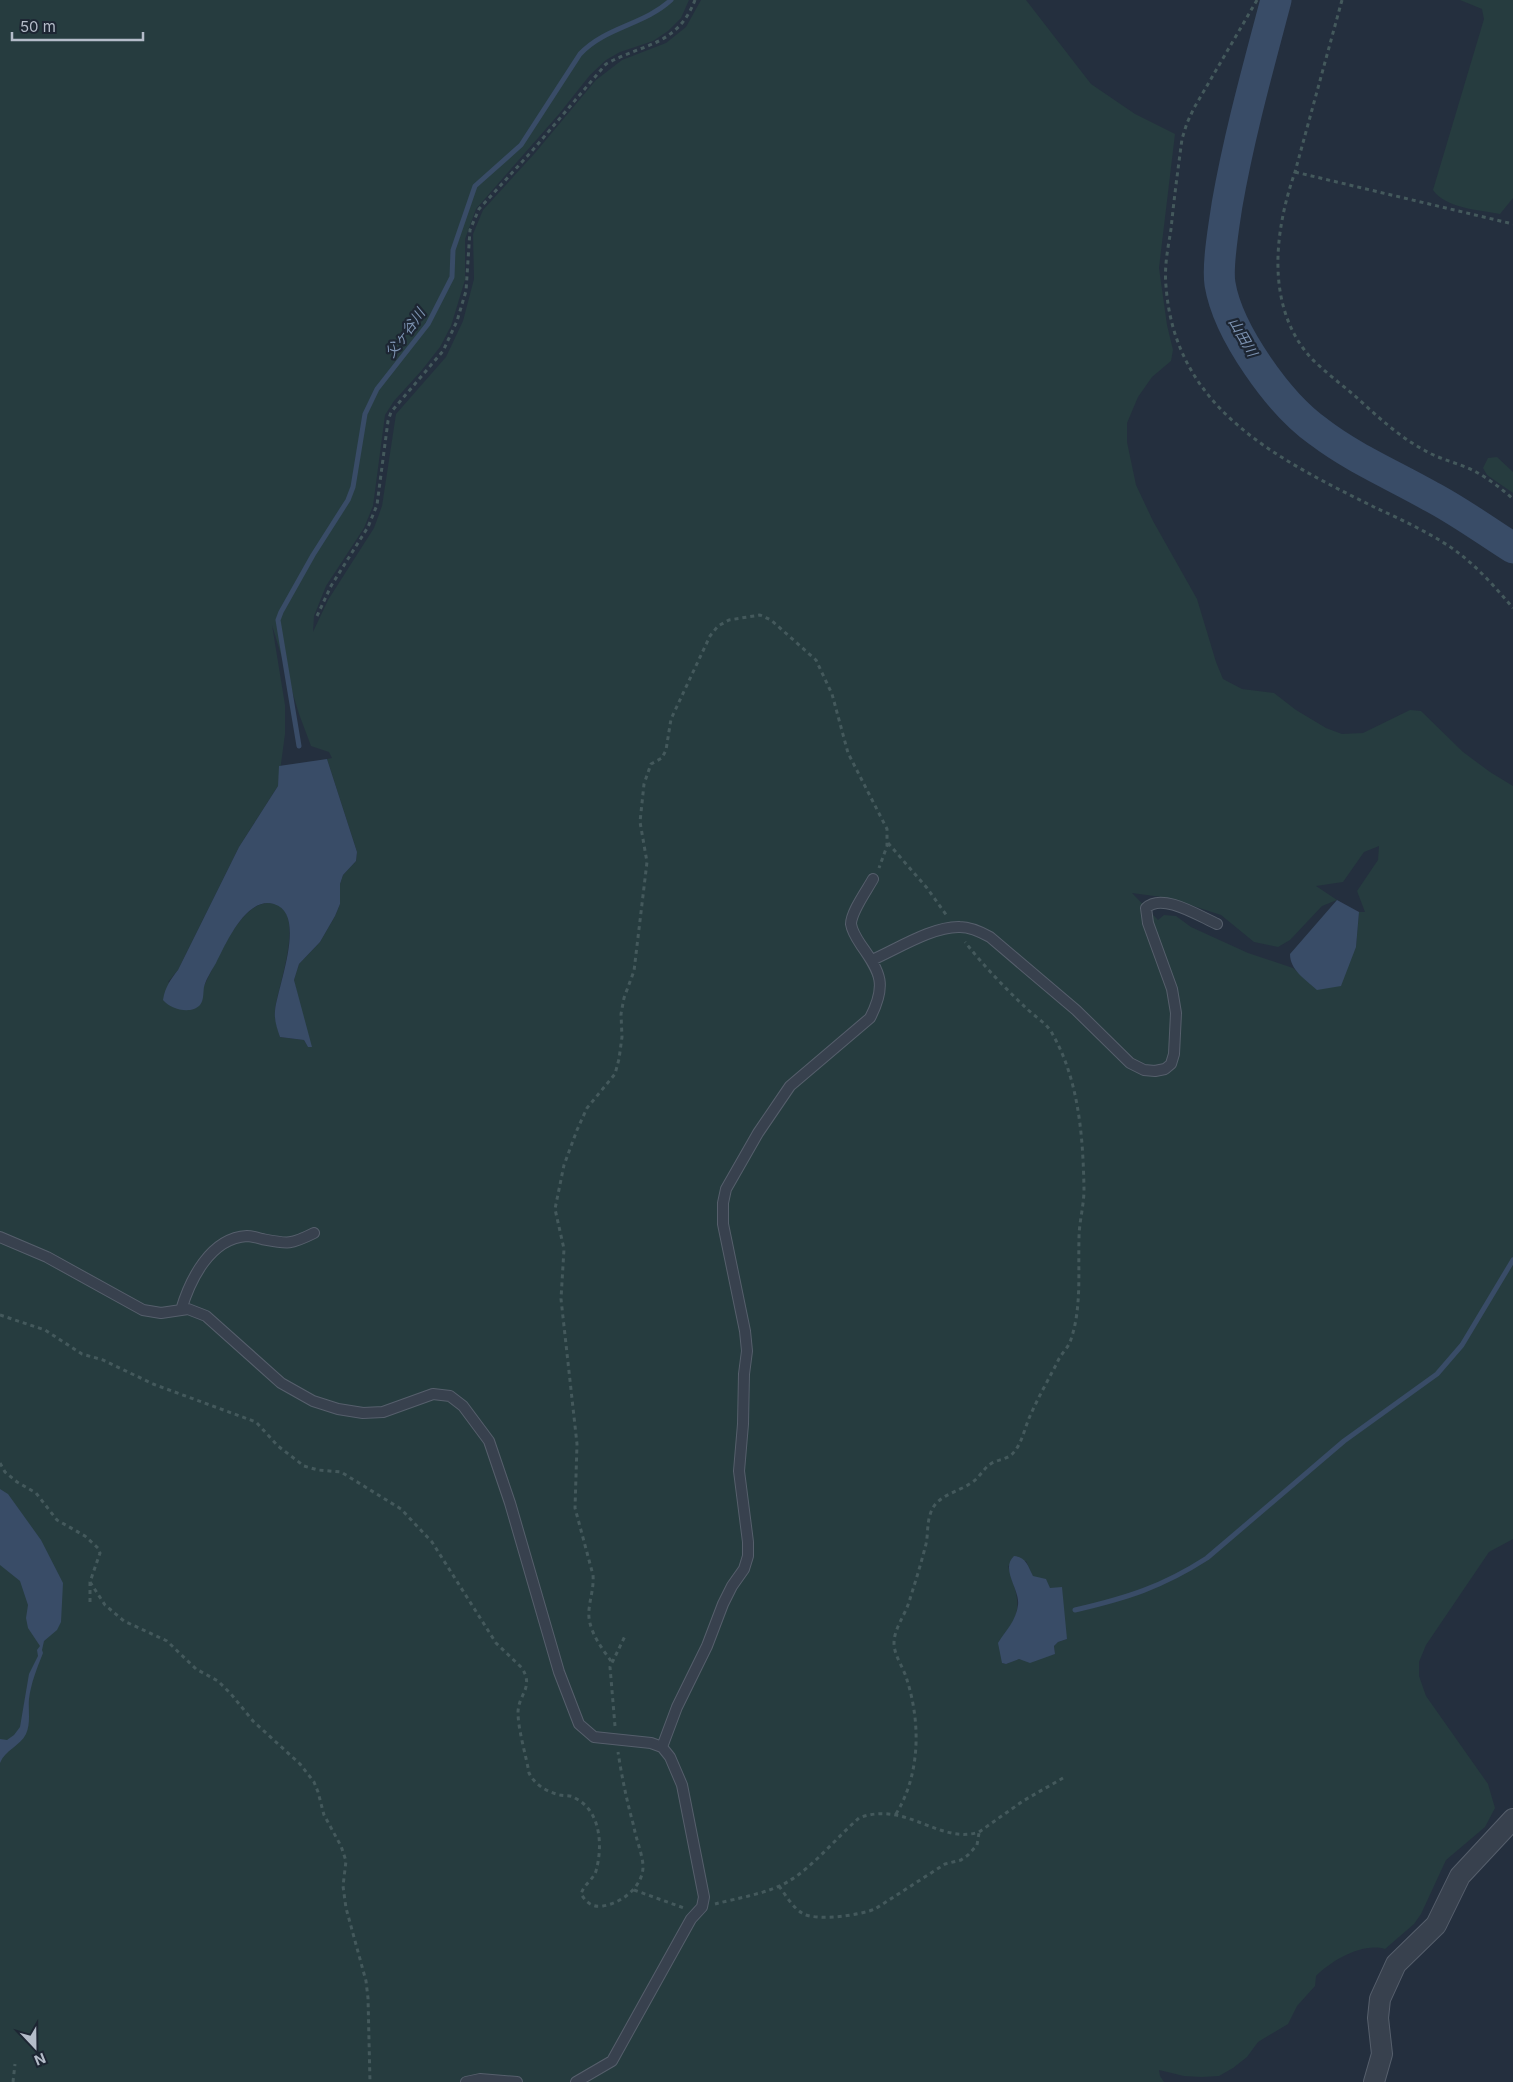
<svg xmlns="http://www.w3.org/2000/svg" width="1513" height="2082" font-family="Inter,'Noto Sans JP',sans-serif">
<style>
.green{fill:#263c3f;fill-rule:evenodd}
.water{fill:#394c67}
.lines{fill:none;stroke-linecap:round;stroke-linejoin:round}
.stream{stroke:#394c67;stroke-width:5}
.river{stroke:#394c67;stroke-width:31}
.service-casing{stroke:#565f6c;stroke-width:12}
.minor-casing{stroke:#565f6c;stroke-width:22}
.path{stroke:#44595c;stroke-width:3;stroke-dasharray:4 4;stroke-linecap:butt}
.service{stroke:#38414e;stroke-width:10}
.minor{stroke:#38414e;stroke-width:20}
.labels{text-anchor:middle;stroke-width:4.5;stroke-linejoin:round;paint-order:stroke}
.water-label{font-size:14px;font-style:italic;fill:#7c92b1;stroke:#1d2633}
</style>
<rect width="100%" height="100%" fill="#242f3e"/>
<path class="green" d="M0 0H689L681 18 668 31 653 41 620 52 606 60 590 75 559 114 476 209 465 239V280L451 326 440 347 422 370 394 401 385 415 373 506 364 528 326 586 314 616 313 632 328 600 374 528 382 506 396 414 446 357 463 321 474 279 473 234 483 210 535 153 596 80 622 60 666 43 686 27 701 0H1026L1091 84 1135 114 1175 134 1159 268 1167 325 1173 350 1171 361 1152 377 1138 397 1127 423V442L1136 485 1153 521 1197 599 1216 662 1223 679 1242 689 1274 693 1296 710 1326 728 1342 734 1363 733 1410 710 1421 711 1463 752 1490 772 1513 786V1539L1489 1552 1426 1645 1419 1662V1676L1426 1696 1488 1784 1495 1808 1485 1827 1446 1860 1421 1914 1414 1924 1385 1949C1362 1942 1331 1961 1316 1976L1315 1986 1297 2006 1288 2024 1258 2042 1247 2057 1233 2068 1219 2076 1202 2077 1184 2076 1159 2070 1160 2076 1164 2082H0ZM272 625 299 714 311 746 329 752 332 758 327 759 357 852 356 861 343 875 340 884V904L335 916 320 942 299 964 294 980 308 1047 304 1040 280 1037C278 1029 274 1019 275 1011 276 990 312 901 267 903 238 905 216 963 204 986L168 982 178 970 239 847 278 786 285 734V705ZM1379 846 1378 860 1357 891 1365 912H1359L1356 947 1317 989 1293 968 1248 953 1191 927 1176 916 1164 915 1158 920 1132 893 1169 898 1221 915 1254 942 1278 947 1290 940 1322 906 1337 900 1316 886 1343 882 1364 852ZM1026 1561 1033 1577 1050 1588 1067 1639 1058 1642 1054 1646 1055 1654 1025 1660 1018 1659 1006 1664 1002 1663 1004 1634C1026 1611 1016 1592 1008 1566Z
M1460 0H1513V198L1500 214C1479 210 1445 208 1433 190L1484 19 1482 9Z
M1497 457 1513 472V493L1487 475 1483 468 1488 458Z"/>
<path class="water" d="M327 759 357 852 356 861 343 875 340 884V904L335 916 320 942 299 964 294 980 312 1047H308L304 1040 280 1037C277 1028 274 1020 275 1011 277 988 308 914 274 904 246 896 226 944 216 963 212 970 206 979 204 987 203 993 204 1000 200 1005 191 1015 170 1009 163 1000 165 987 171 979 178 970L239 847 278 786 279 766Z
M1337 900 1359 912 1356 947 1341 986 1317 990C1305 979 1290 970 1290 954Z
M0 1489 8 1494 41 1540 63 1583 61 1622 57 1630 44 1641 42 1650 43 1653C37 1668 31 1683 29 1699 28 1710 31 1723 26 1734 20 1746 5 1750 0 1763V1739L7 1740 14 1735 20 1727 29 1674 38 1656 37 1650 40 1646 28 1628 26 1618 28 1605 20 1581 0 1565Z
M1014 1556C1026 1557 1028 1566 1033 1576L1046 1579 1050 1588 1062 1587 1067 1639 1058 1642 1054 1646 1055 1654 1030 1663 1019 1659 1006 1664 1002 1663 998 1643C1006 1630 1016 1621 1018 1605 1020 1589 1000 1569 1014 1556Z"/>
<g class="lines">
<path class="stream" d="M299 746 278 620 281 612 313 555 348 500 353 487 365 414 377 389 428 324 452 277 453 250 475 186 521 145 580 54C605 27 644 25 671 0
M1075 1610C1127 1598 1162 1587 1207 1558L1344 1441 1437 1374 1462 1345 1513 1260"/>
<path class="river" d="M1276 0C1258 68 1239 136 1227 205 1224 225 1217 265 1220 284 1228 332 1279 404 1319 432 1353 458 1393 475 1430 496 1459 511 1486 531 1513 548"/>
<g class="service-casing">
<path id="service" d="M872 960C897 949 933 926 960 927 971 927 981 932 990 937L1076 1010 1130 1063 1144 1070 1155 1071 1165 1069 1171 1064 1174 1054 1176 1013 1172 989 1148 923 1146 908C1162 892 1199 916 1217 924
M0 1237 47 1257 143 1310 161 1313 188 1309 206 1316 281 1383 313 1401 338 1409 363 1413 383 1412 433 1394 450 1396 463 1406 489 1441 510 1503 559 1672 579 1724 594 1737 651 1743 662 1747 670 1757 682 1785 704 1897 702 1907 691 1919 612 2061 576 2082
M181 1310C190 1280 210 1238 247 1236 252 1236 258 1238 262 1239 288 1244 290 1245 314 1233
M662 1747 677 1707 707 1646 723 1604 732 1586 744 1569 748 1556V1542L739 1471 743 1424 744 1374 747 1351 745 1331 723 1224V1203L726 1189 758 1133 790 1086 870 1018C887 985 881 973 861 945 857 939 852 931 851 924 851 912 867 890 873 879
M466 2082 480 2079 517 2082"/>
</g>
<g class="minor-casing">
<path id="minor" d="M1374 2082 1382 2054 1378 2018 1380 1999 1396 1964 1436 1925 1460 1876 1513 1819"/>
</g>
<path class="path" d="M1257 0 1194 108 1187 123 1182 139C1178 169 1174 199 1171 229 1168 248 1164 267 1166 286 1175 409 1276 458 1374 507 1402 520 1435 535 1460 554 1479 569 1497 589 1513 608
M1342 0 1295 172C1274 232 1265 308 1312 359 1325 372 1341 384 1355 396 1377 416 1398 436 1424 450 1440 460 1460 463 1476 472 1489 479 1502 489 1513 499
M1295 172 1513 224
M317 616 331 586 368 527 377 505 388 421 391 412 443 351 457 321 466 291 470 230 479 209 532 151 606 64C644 43 677 46 695 0
M888 843 927 888 947 916
M0 1315 45 1330 82 1354 103 1360 153 1384 256 1422 278 1446 304 1466 318 1470 341 1472 401 1509 432 1542 496 1643 522 1668C534 1688 519 1693 518 1712 518 1730 526 1755 529 1773 535 1785 547 1792 560 1795 565 1796 571 1795 575 1798 601 1811 603 1846 596 1871 593 1880 584 1884 581 1894 586 1902 592 1908 603 1906 622 1903 644 1886 643 1865 642 1853 636 1839 634 1827 627 1802 622 1778 618 1752
M0 1463 5 1472 17 1482 36 1493 57 1520 85 1536 98 1548 100 1553 90 1582V1603
M90 1582 105 1605 124 1621 167 1641 196 1669 218 1681 231 1694 253 1721 300 1764 314 1782 318 1792 324 1815 341 1846 346 1861 343 1886 346 1908 366 1981 368 1998 370 2082
M611 1661C601 1647 587 1629 589 1610 590 1598 594 1588 593 1575L575 1508 577 1444 561 1299 564 1249 555 1209 564 1165 577 1130 587 1108 615 1074 619 1059 622 1037 621 1014 624 998 634 971 647 862 640 822 644 784 651 764 662 758 666 750 671 719 710 636 718 626 729 620 760 615 771 620 816 660 832 694 848 753 887 829V846L879 868
M615 1726 610 1667 626 1634
M896 1814C920 1775 921 1724 907 1680 904 1668 894 1656 894 1643 894 1629 905 1615 909 1602 915 1583 921 1564 926 1544 928 1535 927 1524 930 1515 935 1495 957 1493 971 1483 980 1478 983 1468 992 1463 1000 1459 1009 1459 1014 1452 1022 1443 1025 1427 1030 1416 1038 1398 1048 1380 1057 1363 1060 1355 1067 1349 1070 1342 1082 1310 1078 1272 1079 1238 1079 1222 1084 1206 1084 1189 1083 1137 1079 1081 1053 1035 1048 1024 1034 1016 1025 1007 1004 987 983 965 965 942
M779 1886C785 1894 793 1908 802 1913 816 1922 860 1915 875 1909L945 1864 961 1860 968 1855 977 1845 979 1833
M634 1890 684 1908
M715 1904C738 1898 770 1893 789 1881 814 1866 837 1837 859 1818 905 1800 940 1845 979 1832L1023 1801 1063 1778
M13 2082 15 2064"/>
<use href="#service" class="service"/>
<use href="#minor" class="minor"/>
</g>
<g class="labels">
<g class="water-label">
<text transform="translate(405 333) rotate(-54)" y="5">父ヶ谷川</text>
<text transform="translate(1243 337) rotate(60)" y="5">山田川</text>
</g>
</g>
<g transform="translate(35 2047) rotate(158)" stroke="#1d2633" stroke-width="4" paint-order="stroke">
<path d="M0-4L9 19L0 12L-9 19Z" fill="#b4bcc9"/>
<text y="-8" font-size="14" font-weight="bold" text-anchor="middle" fill="#b4bcc9">N</text>
</g>
<path d="M12 32v8h131v-8" fill="none" stroke="#b4bcc9" stroke-width="2.5"/>
<text x="20" y="32" font-size="15" fill="#b4bcc9" stroke="#1d2633" stroke-width="4" paint-order="stroke">50 m</text>
</svg>
